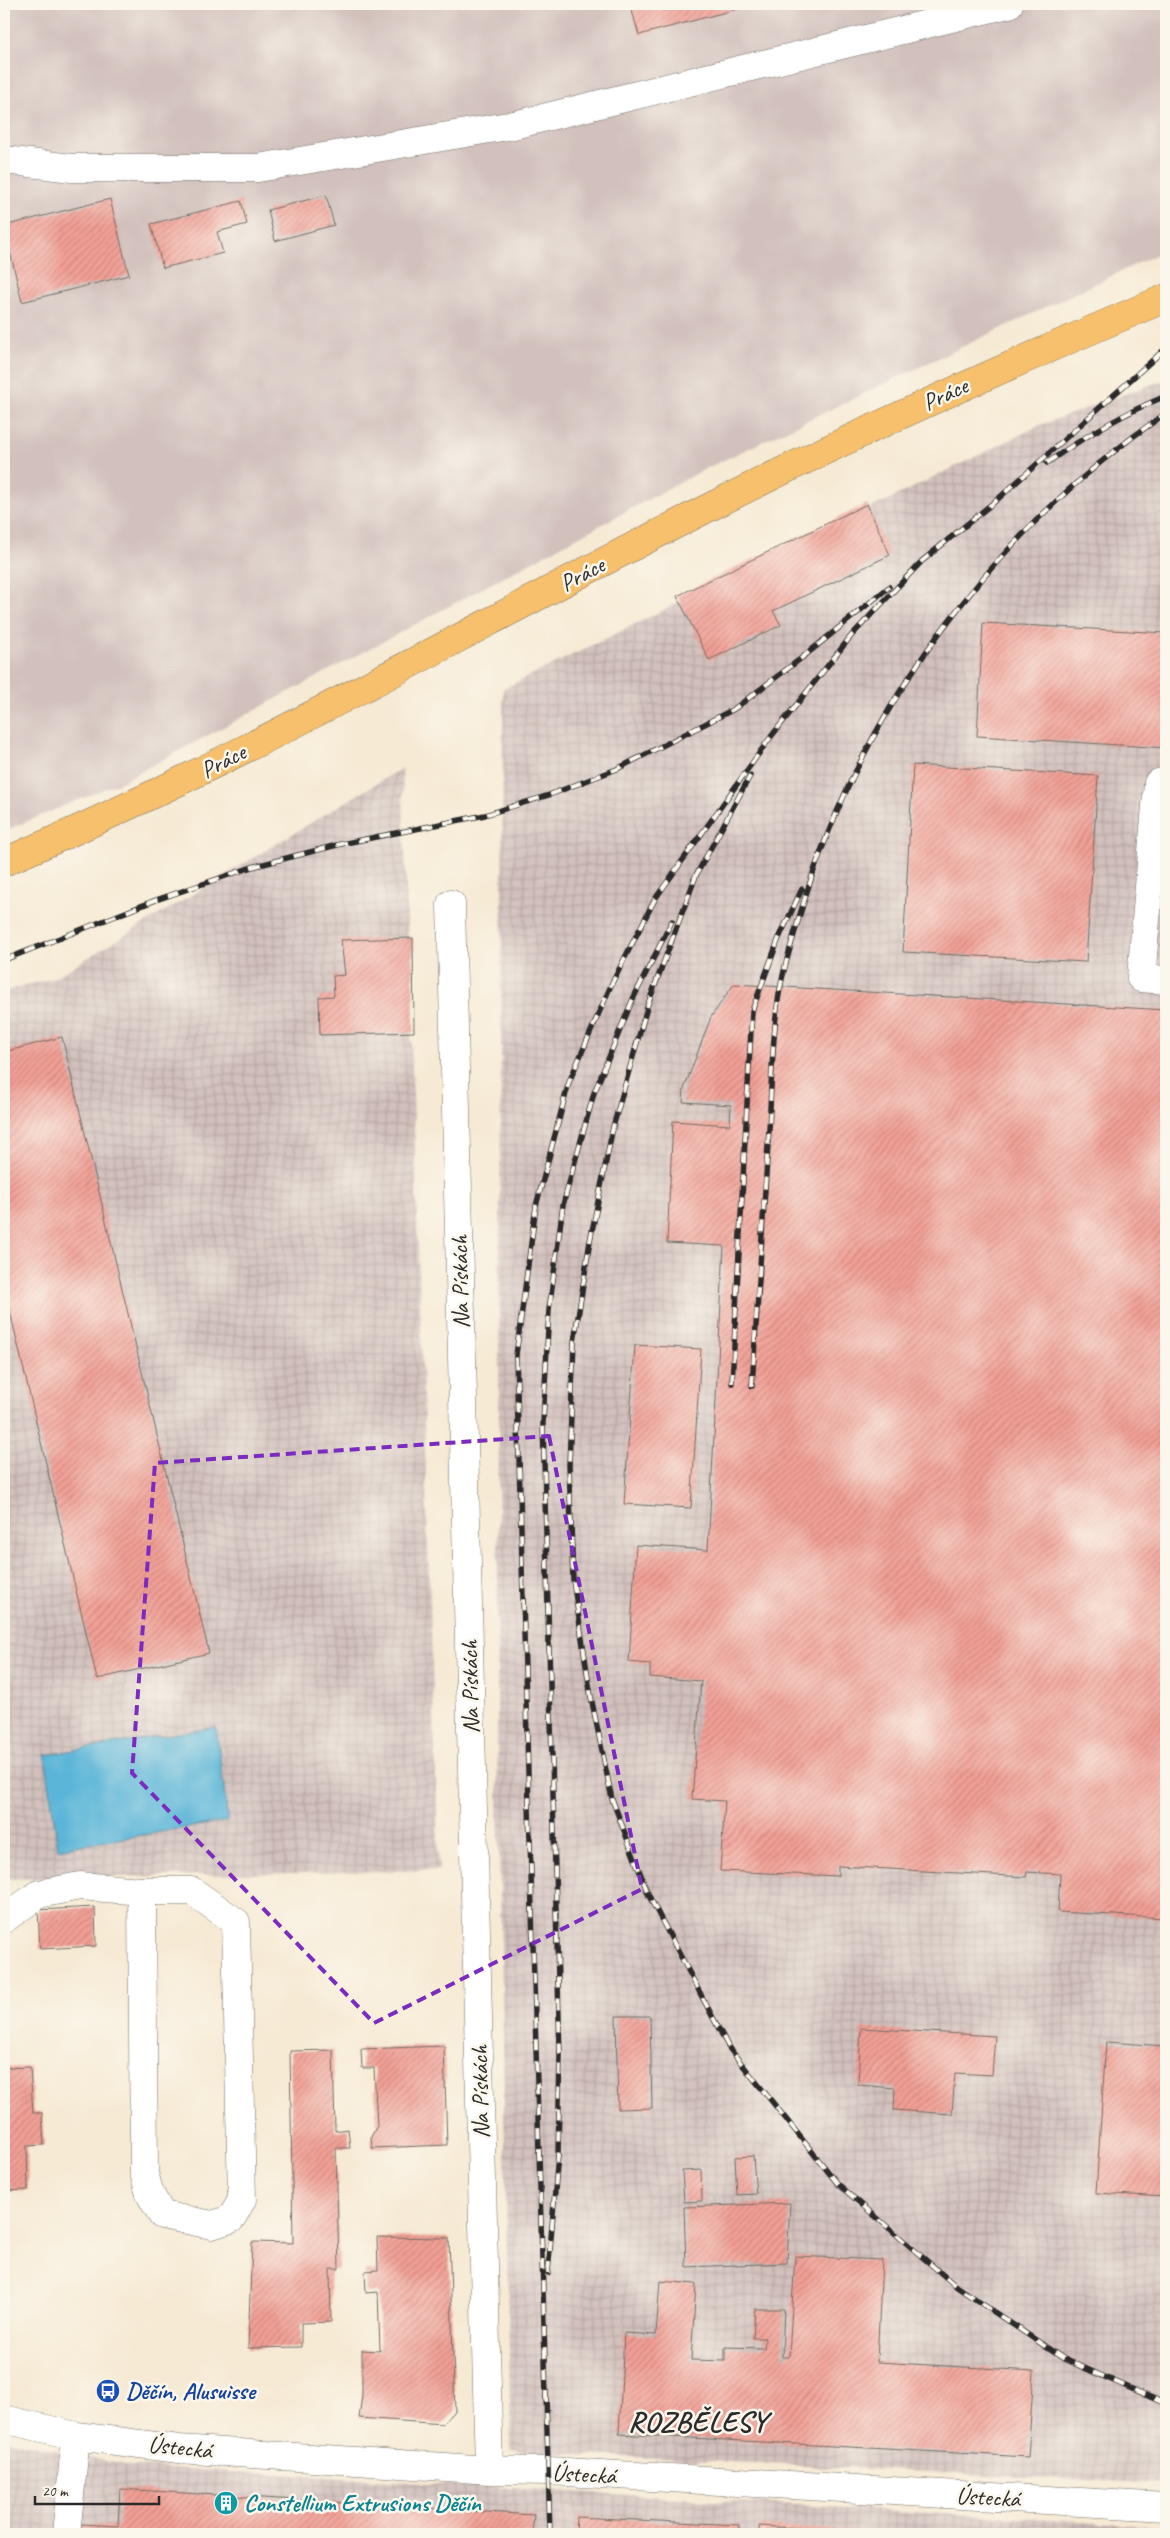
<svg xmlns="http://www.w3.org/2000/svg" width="1170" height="2538" font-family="Caveat,sans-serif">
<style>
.industrial{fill:url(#industrial-grid)}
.railway{fill:#d1c0bc}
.water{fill:#5ab5d8;stroke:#427082}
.building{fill:url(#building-hatch)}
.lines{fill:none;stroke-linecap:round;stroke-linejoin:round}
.minor-casing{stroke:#726e66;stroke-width:29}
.major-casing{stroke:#726e66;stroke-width:29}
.minor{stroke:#fff;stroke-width:28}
.major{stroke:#f7c06c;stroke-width:28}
.rail-casing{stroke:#2b2b2b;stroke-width:5.5}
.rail{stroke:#fbf7ec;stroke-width:4;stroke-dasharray:11;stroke-linecap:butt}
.marked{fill:none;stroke:#7b2cbf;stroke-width:4;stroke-dasharray:10 6;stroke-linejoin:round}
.labels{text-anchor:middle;stroke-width:5;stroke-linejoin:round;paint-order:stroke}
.street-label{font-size:24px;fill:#2b2b2b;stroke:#fbf7ec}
.transit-label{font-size:24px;font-weight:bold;fill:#164399;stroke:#fbf7ec;text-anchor:start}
.culture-label{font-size:24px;font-weight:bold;fill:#0d838f;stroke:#fbf7ec;text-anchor:start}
.district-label{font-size:29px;font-weight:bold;letter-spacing:1px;fill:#2b2b2b;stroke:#fbf7ec}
</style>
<defs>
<pattern id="industrial-grid" width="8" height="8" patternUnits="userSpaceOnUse" patternTransform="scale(1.25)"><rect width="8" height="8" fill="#d1c0bc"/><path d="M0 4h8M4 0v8" fill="none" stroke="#b4a5a2"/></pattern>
<pattern id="building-hatch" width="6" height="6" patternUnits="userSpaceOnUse" patternTransform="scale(1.25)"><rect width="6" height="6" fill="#f3a096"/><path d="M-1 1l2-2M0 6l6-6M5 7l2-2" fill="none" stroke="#c5837b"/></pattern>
</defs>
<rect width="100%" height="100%" fill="#fbf7ec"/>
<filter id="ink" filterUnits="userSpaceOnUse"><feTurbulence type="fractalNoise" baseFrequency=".02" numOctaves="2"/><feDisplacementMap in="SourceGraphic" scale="10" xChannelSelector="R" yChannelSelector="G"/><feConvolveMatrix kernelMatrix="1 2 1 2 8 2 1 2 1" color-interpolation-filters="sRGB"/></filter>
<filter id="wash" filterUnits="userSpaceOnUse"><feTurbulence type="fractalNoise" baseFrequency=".0096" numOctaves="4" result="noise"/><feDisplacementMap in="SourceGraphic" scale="20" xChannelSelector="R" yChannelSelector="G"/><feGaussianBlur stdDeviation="1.12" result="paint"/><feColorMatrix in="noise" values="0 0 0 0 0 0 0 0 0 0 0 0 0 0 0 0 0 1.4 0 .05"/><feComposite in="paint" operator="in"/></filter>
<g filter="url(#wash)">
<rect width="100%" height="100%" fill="#f6ead4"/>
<path class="industrial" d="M1166 379V2484L511 2451 497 1741 503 689 1038 426Z
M402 768 439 1870 10 1879 4 1884V991L54 978Z
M4 2439 124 2465 1166 2527V2534H4Z"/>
<path class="railway" d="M4 4H1166V250L705 469 121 782 4 831Z"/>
<path class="water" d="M216 1727 228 1821 58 1849 45 1755Z"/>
<g id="blocks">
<path class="building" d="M630 4H756L639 35Z
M326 195 334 225 275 241 268 210Z
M110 199 129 275 22 302 4 226Z
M241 201 247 224 217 232 223 253 163 268 151 224Z
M867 504 890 555 773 611 781 625 709 660 677 596Z
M983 623 1166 633V748L977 736Z
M913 765 1098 776 1086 962 903 952Z
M413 938 414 1032 320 1035 319 997 334 996 333 976 345 975 341 940Z
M734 984 1166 1010V1918L1058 1912 1060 1874 1027 1872 1026 1877 838 1866V1876L720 1871 725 1801 692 1799 701 1681 650 1677V1664L629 1662 636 1545 708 1550 724 1246 667 1243 673 1121 730 1125 731 1105 683 1102 684 1089 711 1017Z
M62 1037 209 1653 97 1679 4 1286V1052Z
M635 1345 701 1349 691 1508 624 1504Z
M95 1907 96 1946 40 1949 38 1910Z
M616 2016H650L652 2108 618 2109Z
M861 2028 995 2036 992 2075 955 2073 952 2114 894 2110 895 2088 858 2085Z
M1106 2042 1166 2046V2197L1096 2193Z
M444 2046 447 2145 372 2148 371 2137 377 2126 374 2068H362L361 2049Z
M333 2050 335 2131 348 2129 350 2148H336L339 2269H330L331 2322 301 2323V2347L248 2348 252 2242 293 2243 290 2051Z
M30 2067 33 2113H42L44 2145 27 2146 28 2190 4 2191V2068Z
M753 2156 756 2194 737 2195 735 2157Z
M701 2170 702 2201 684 2202 682 2171Z
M790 2203 787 2263 686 2267 684 2207Z
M377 2237 449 2238 455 2411 443 2424 359 2418 362 2395V2350L380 2351 378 2292 366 2293 365 2271 378 2270Z
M795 2256 882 2260 877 2362 1034 2371 1028 2457 619 2434 624 2333 656 2335 660 2281 696 2284 691 2360 725 2361V2347L764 2348 765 2338H753L755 2309H784L782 2357H789Z
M120 2489 534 2515 532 2534H80L81 2524 118 2526Z
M577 2517 739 2525V2534H576Z
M759 2526 879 2533V2534H759Z"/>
</g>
</g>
<g filter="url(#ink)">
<use href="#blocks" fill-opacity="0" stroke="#726e66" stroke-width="1"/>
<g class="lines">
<g class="minor-casing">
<path id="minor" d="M4 160 72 168H258L514 125 1009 4
M1166 781 1158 783 1141 978 1166 980
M451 904 489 2470
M4 1919 39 1894 80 1886 142 1891 144 2173 150 2194 162 2215 212 2225 231 2219 242 2200 236 1922 192 1891H142
M4 2419 76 2436 179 2449 489 2470 549 2471 1166 2507
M66 2534 76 2436"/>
</g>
<g class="major-casing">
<path id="major" d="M4 862C247 758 476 625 712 506 860 431 1013 363 1166 298"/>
</g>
<use href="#minor" class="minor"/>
<use href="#major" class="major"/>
<g class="rail-casing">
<path id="rail" d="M1047 463C1085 436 1124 413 1166 396
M697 873 648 1004 613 1127 590 1241 574 1342 569 1465 573 1580 591 1697 612 1799 649 1896 729 2048 838 2184 957 2287 1064 2359 1166 2404
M694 879 750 776
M4 960 156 900 252 867 341 844 485 815 549 795 617 769 734 709 803 657 889 587
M732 1383 752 1011 779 938 802 889
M752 1386C757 1301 763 1216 769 1130 771 1090 772 1048 777 1008 781 975 792 942 801 911 861 709 993 532 1166 413
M548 2273 558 2155 560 2055 543 1423 549 1310 563 1205 594 1093 632 1001 672 921
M550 2534 516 1355 536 1206 569 1082 612 983 655 899 770 738 852 635 922 561 999 498 1166 348"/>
</g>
<use href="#rail" class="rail"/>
</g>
</g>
<path class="marked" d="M549 1436 642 1889 374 2023 132 1773 155 1463Z"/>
<defs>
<g id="bus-disc" transform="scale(1.25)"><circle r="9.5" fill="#1a4fb4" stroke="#fbf7ec"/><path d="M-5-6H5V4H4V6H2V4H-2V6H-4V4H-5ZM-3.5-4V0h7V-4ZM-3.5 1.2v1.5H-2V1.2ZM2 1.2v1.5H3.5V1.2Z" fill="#fff"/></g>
<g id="building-disc" transform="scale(1.25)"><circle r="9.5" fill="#0f9aa8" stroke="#fbf7ec"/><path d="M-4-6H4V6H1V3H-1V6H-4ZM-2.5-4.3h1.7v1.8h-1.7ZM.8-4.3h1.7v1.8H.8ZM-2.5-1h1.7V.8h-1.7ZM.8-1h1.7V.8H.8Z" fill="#fff"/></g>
</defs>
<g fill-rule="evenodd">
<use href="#bus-disc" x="108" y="2391"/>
<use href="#building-disc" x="226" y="2503"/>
</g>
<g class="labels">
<g class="street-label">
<text transform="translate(945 394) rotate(-25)" y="8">Práce</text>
<text transform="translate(582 574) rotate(-28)" y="8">Práce</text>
<text transform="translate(223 761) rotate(-27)" y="8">Práce</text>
<text transform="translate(460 1282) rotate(-91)" y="8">Na Pískách</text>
<text transform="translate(470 1687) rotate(-91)" y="8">Na Pískách</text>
<text transform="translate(480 2092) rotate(-91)" y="8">Na Pískách</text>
<text transform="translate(180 2447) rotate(6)" y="8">Ústecká</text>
<text transform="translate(584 2474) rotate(3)" y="8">Ústecká</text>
<text transform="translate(988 2497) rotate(3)" y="8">Ústecká</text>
</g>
<g class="transit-label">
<text x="126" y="2399">Děčín, Alusuisse</text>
</g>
<g class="culture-label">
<text x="244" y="2511">Constellium Extrusions Děčín</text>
</g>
<g class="district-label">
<text x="698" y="2431">ROZBĚLESY</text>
</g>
</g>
<rect width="1170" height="2538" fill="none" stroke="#fbf7ec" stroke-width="20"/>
<path d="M35 2496v8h124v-8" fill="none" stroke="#2b2b2b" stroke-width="2.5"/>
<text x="42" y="2496" font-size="15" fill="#2b2b2b" stroke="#fbf7ec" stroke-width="4" paint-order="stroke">20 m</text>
</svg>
